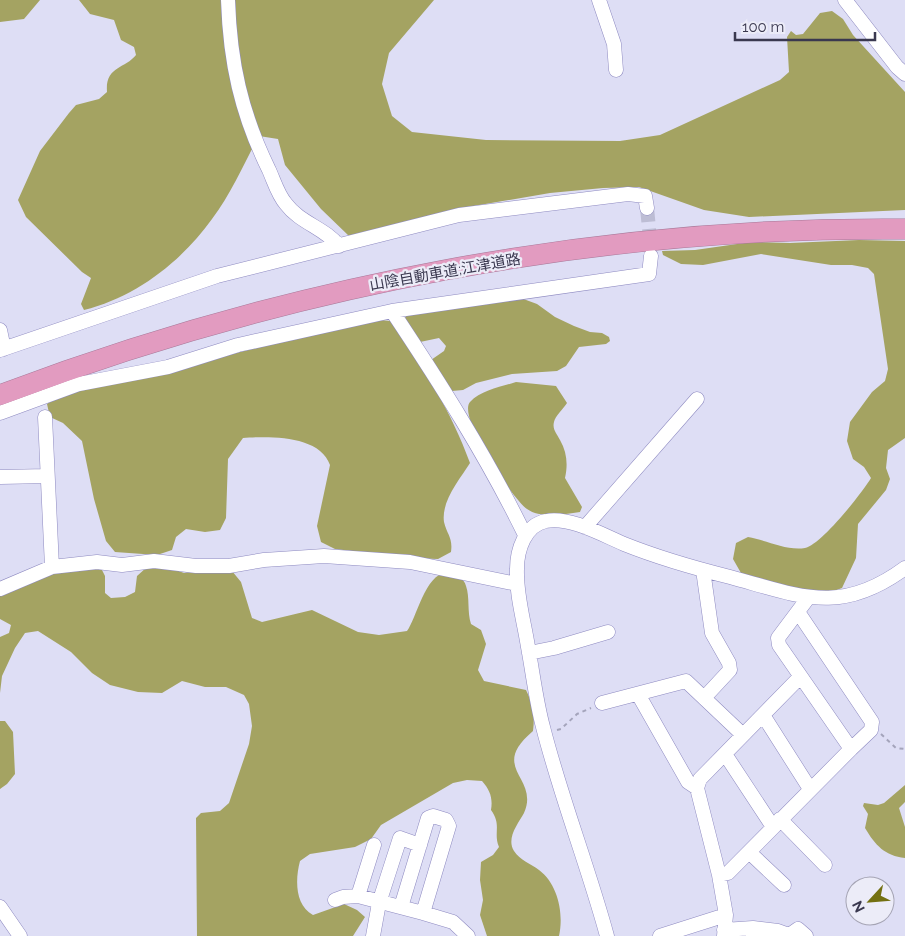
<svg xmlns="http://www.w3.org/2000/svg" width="905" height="936" font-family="Raleway,'Noto Sans JP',sans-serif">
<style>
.forest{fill:#a4a362}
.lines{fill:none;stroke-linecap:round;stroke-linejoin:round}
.minor-tunnel{stroke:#bdbdd4;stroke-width:14;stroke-dasharray:14 7;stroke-linecap:butt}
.minor-casing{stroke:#8e8ac1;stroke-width:15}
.highway-casing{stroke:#a77898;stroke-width:21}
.path{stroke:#a4a4bb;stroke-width:2;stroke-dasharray:4 4;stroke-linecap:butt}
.minor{stroke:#fff;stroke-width:14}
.highway{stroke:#e29bc0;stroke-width:20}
.labels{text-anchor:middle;stroke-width:4.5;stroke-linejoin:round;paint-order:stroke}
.street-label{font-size:15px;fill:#3a384f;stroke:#ececf8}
</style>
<rect width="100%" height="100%" fill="#dedef5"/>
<path class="forest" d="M0 0H40L24 19 0 22Z
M79 0H434L389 53 382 84 392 116 412 132 486 140 620 141 660 135 780 80 789 72 787 37 791 31 796 35 803 34 820 13 832 11 843 19 853 35 905 92V210L749 217 704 210 639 187 603 188 550 193 462 208 349 236 321 209 285 165 278 139 259 136C244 163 231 194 212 219 181 262 136 297 84 310L81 304 91 278 82 272 26 217 18 200 40 151 69 113 76 105 99 99 107 92C105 66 125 69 136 55L134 47 121 40 114 20 90 14Z
M859 240 905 241V438L888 450 886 468 890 479 886 490 858 524 856 558 842 588 831 592 788 589 741 573 733 559 736 543 748 537C766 540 786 551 805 548 821 545 862 493 871 478L864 467 853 459 847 441 850 422 872 392 885 381 888 369 874 274 868 268 852 265H831L761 254 703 265 681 264 663 255 662 251 695 250 751 242 790 243Z
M518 297 537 304 555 317 574 326 590 332 602 333 609 337 610 341 606 344 579 347 566 366 557 371 512 374 476 383 463 390 452 391 446 387 431 360 444 351 446 346 439 338 420 342 405 318 408 312Z
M371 319 390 321C422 363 452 413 470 463 460 479 441 501 444 522 447 535 453 537 451 552L438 559 410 558 335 549 321 542 317 526 330 465C320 435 269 436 243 438L228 459 226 518 220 530 205 532 186 529 176 537 172 550 157 555 115 552 106 541 94 499 82 441 63 423 50 417 47 404 55 398 80 390 170 373 216 358Z
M516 382 556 386 567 403C564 408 555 416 554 422 552 429 557 434 560 440 567 452 568 465 565 478L582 507 580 512C564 514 541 519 527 509 512 498 457 417 470 402 481 390 501 387 516 382Z
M162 565 184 573 210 569 232 571 241 582 252 618 262 622 312 610 358 632 379 635 407 631C417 618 427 565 452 574 458 577 464 578 466 586 470 597 467 612 471 624L481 630 486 644 478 670 484 681 526 690C533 704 535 716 533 731 488 769 540 777 524 813 518 824 506 838 514 851 520 860 531 864 539 870 558 884 564 914 559 936H487L480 915 483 900 480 880 481 862 493 855 499 847C493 833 502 825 491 810 493 798 490 790 482 781L467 780 453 783 381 825 371 839 355 847 310 854 300 861C295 880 295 905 313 915L344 904 357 910 365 917 353 936H197L196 818 201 813 220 811 229 803 249 744 252 726 249 704 244 695 226 687H205L182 681 162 693 138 692 110 685 92 673 71 652 38 631 25 633 15 648 2 676 0 693V637L9 633 11 625 0 619V593L57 572 101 568 105 576V593L111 598 125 597 135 592 137 576 147 567Z
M0 721H5L13 732 15 774 7 784 0 789Z
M905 785V802L899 808 905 827V858C885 856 875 845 865 828L868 814 863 806 864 803 878 805 884 803Z"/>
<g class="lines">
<path class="minor-tunnel" d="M647 208 651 249"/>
<g class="minor-casing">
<path id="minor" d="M228 0C230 62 241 113 269 170 274 181 278 195 286 204 300 223 325 228 339 246
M599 0 614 44 616 70
M845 0 897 67 905 74
M392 311C440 383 487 457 525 535
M0 330 4 349
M0 350 217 276 459 215 628 194 645 196 647 208
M0 413 79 384 168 367 238 345 392 311 649 274 651 256
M45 417 52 567
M0 477 47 476
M585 527 697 399
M703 570 712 633 729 663 730 670 704 698
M0 589 52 567 97 562 122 565 154 561 196 566H229L264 560 324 556 410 562 517 584
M798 612 872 722 871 730 851 749
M529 653 554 648 608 632
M638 694 688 782 697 788
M602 703 686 681 743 735
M763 715 810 789
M725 754 773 827
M780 819 825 865
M749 852 784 885
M719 875 728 873 851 749 779 645 778 638 808 598
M358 896 374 845
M335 900 343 897 358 896 423 913 453 922 468 936
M0 907 20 936
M401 907 428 818 433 816 446 820 449 826 423 913
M724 930 753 928
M373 936 379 903 400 838 420 845
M607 936C588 866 561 798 543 727 536 701 533 674 528 647 524 621 516 595 517 569 517 550 525 525 546 521 569 516 603 535 624 544 659 558 694 568 730 577 800 596 840 616 905 568
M660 936 726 915
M724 936 726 915 719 875 697 788 700 779 800 677
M753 936V928L778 931 789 935
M788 936 798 929 806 936"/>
</g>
<g class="highway-casing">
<path id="highway" d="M0 395C288 286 597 226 905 229"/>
</g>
<path class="path" d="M557 730 561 729 577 714 591 708
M881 734 896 748 905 749"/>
<use href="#minor" class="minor"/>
<use href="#highway" class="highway"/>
</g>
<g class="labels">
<g class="street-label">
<text transform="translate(445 272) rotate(-10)" y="5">山陰自動車道;江津道路</text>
</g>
</g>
<g transform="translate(870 901) rotate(244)"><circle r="24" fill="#ececf8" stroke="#a5a4b4"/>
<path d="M0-4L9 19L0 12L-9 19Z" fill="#737011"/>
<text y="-8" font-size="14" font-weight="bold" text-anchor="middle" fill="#3a384f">N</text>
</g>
<path d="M735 32v8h140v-8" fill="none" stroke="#3a384f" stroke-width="2.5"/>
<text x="742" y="32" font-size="15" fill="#3a384f" stroke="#ececf8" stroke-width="4" paint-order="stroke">100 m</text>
</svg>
